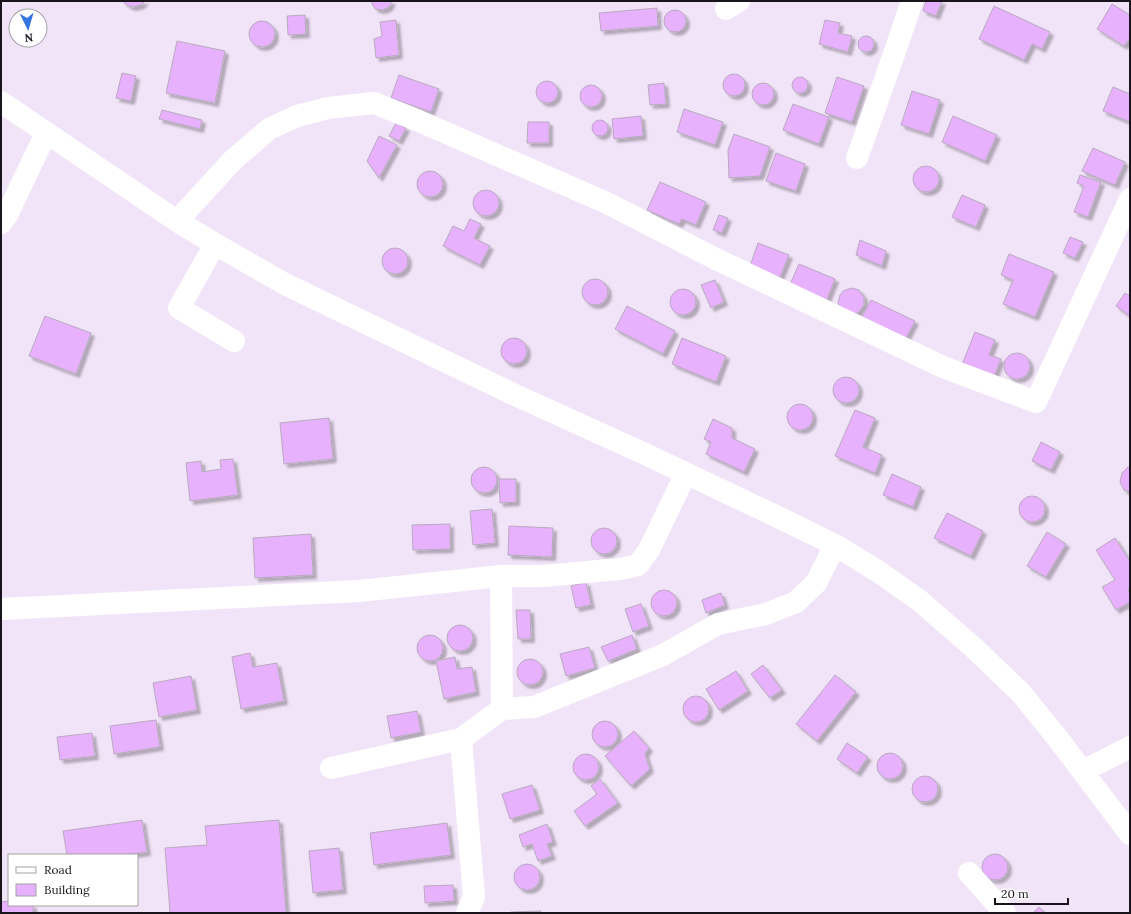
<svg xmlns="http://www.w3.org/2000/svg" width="1131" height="914" font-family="Lora,serif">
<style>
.building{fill:#e8b1fe;stroke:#b7aabd;filter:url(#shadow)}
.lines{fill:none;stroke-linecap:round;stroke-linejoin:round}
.minor{stroke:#fff;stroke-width:22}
</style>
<defs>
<filter id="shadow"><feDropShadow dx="3.5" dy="3.5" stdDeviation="1" flood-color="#0004"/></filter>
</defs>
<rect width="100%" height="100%" fill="#f2e4f8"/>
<path class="building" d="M122 1H145L141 5 133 7 129 6Z
M371 1H392L389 7 383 10 376 9 373 6Z
M926 1H942L936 16 923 11Z
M1112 4 1130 15V38L1124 46 1097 29Z
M994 6 1050 32 1042 49 1032 44 1024 60 979 39Z
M657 8 658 26 601 31 599 13Z
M664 21a11 11 0 1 1 22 0a11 11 0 1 1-22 0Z
M305 15 306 34 288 35 287 16Z
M396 20 399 55 376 58 374 39 382 36 380 22Z
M825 20 840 23 838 33 852 36 848 52 819 44Z
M249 34a13 13 0 1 1 26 0a13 13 0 1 1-26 0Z
M858 44a8 8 0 1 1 16 0a8 8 0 1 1-16 0Z
M177 41 225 51 215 103 166 93Z
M122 73 136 76 131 101 116 98Z
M723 85a11 11 0 1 1 22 0a11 11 0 1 1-22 0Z
M399 75 439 89 431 112 391 98Z
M837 77 864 86 852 122 825 113Z
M792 85a8 8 0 1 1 16 0a8 8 0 1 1-16 0Z
M536 92a11 11 0 1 1 22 0a11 11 0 1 1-22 0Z
M664 83 666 104 650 105 648 85Z
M752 94a11 11 0 1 1 22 0a11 11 0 1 1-22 0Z
M580 96a11 11 0 1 1 22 0a11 11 0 1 1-22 0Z
M1113 87 1130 94V122L1103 111Z
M912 91 940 100 929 134 901 125Z
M793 104 829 117 819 144 783 130Z
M684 109 723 122 715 145 677 132Z
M162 110 202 120 200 129 159 119Z
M641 116 643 136 614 139 612 119Z
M953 116 997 135 985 161 942 142Z
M592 128a8 8 0 1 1 16 0a8 8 0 1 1-16 0Z
M528 122H549V143H527Z
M396 123 406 128 399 141 389 136Z
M734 134 770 147 760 176 729 178 728 150Z
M379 136 397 145 379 178 367 161Z
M1093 148 1125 162 1115 185 1082 171Z
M776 153 805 164 796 191 766 181Z
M913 179a13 13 0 1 1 26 0a13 13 0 1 1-26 0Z
M417 184a13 13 0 1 1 26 0a13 13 0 1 1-26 0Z
M1080 175 1101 182 1088 217 1074 212 1084 186 1077 183Z
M660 182 706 202 696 225 682 219 679 224 647 210Z
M473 203a13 13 0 1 1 26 0a13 13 0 1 1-26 0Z
M962 195 985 205 976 227 952 217Z
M719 215 728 218 722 233 713 230Z
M470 219 481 224 474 238 490 246 480 265 443 246 453 226 464 231Z
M1070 237 1083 242 1075 258 1063 253Z
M860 240 886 251 882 266 856 255Z
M758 243 789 255 780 277 750 266Z
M382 261a13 13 0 1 1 26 0a13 13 0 1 1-26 0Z
M1009 254 1054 272 1035 317 1003 304 1013 280 1001 275Z
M799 264 835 279 825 304 788 289Z
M582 292a13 13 0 1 1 26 0a13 13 0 1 1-26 0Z
M715 280 724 302 711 308 701 285Z
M851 288 859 290 864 297V305L859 312 855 314 840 308 838 303 840 295 843 291Z
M670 302a13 13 0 1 1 26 0a13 13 0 1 1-26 0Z
M1125 293 1130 296V316L1116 306Z
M871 300 915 321 905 340 861 319Z
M627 306 675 331 663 354 615 329Z
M45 316 91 333 76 374 29 356Z
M975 332 995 340 989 355 1001 359 993 379 961 367Z
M501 351a13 13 0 1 1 26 0a13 13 0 1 1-26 0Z
M682 338 726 356 716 382 672 364Z
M1004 366a13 13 0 1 1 26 0a13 13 0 1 1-26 0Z
M833 390a13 13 0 1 1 26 0a13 13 0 1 1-26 0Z
M787 417a13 13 0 1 1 26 0a13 13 0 1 1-26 0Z
M855 410 875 418 863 447 882 455 875 473 835 456Z
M329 418 333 459 284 464 280 423Z
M713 419 732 428V438L755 449 744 472 706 454 711 442 704 439Z
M1041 442 1060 452 1051 470 1032 461Z
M233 459 238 495 190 501 186 463 201 461 202 472 221 469 220 460Z
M471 480a13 13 0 1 1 26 0a13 13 0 1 1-26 0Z
M1128 467H1130V492L1124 490 1120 482 1122 473Z
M892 474 921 487 913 507 883 495Z
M499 479H516V502L500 503Z
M1019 509a13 13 0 1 1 26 0a13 13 0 1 1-26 0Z
M492 509 495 543 473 545 470 511Z
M947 513 983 531 971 556 934 538Z
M450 524V549L413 550 412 525Z
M509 526 553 528 552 557 508 555Z
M591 541a13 13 0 1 1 26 0a13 13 0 1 1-26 0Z
M1047 532 1066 544 1046 577 1027 566Z
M311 534 313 575 255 578 253 538Z
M1115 538 1129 560H1130V588L1128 590 1130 594V602L1116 610 1102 587 1115 580 1096 550Z
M586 582 591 605 576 608 571 586Z
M651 603a13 13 0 1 1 26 0a13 13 0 1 1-26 0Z
M721 593 725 605 706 613 702 600Z
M641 604 649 626 633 632 625 609Z
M516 610H530L531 639H518Z
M447 638a13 13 0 1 1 26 0a13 13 0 1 1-26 0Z
M417 648a13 13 0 1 1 26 0a13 13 0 1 1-26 0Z
M632 635 637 649 608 661 601 647Z
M589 647 595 668 566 676 560 654Z
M250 653 253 667 277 663 284 701 241 709 232 657Z
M455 657 457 669 472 667 476 692 444 699 436 661Z
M517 672a13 13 0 1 1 26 0a13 13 0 1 1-26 0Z
M763 665 782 690 770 698 751 674Z
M736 671 748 691 719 710 706 689Z
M835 675 856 692 817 741 796 724Z
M191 676 197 710 159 717 153 683Z
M683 709a13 13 0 1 1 26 0a13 13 0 1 1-26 0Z
M417 711 421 732 391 738 387 716Z
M156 720 160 747 114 754 110 726Z
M592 734a13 13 0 1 1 26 0a13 13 0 1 1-26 0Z
M634 731 649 748 645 754 650 769 631 786 605 756Z
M92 733 95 756 60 760 57 737Z
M847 743 868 757 857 773 837 759Z
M877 766a13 13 0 1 1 26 0a13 13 0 1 1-26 0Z
M573 767a13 13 0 1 1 26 0a13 13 0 1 1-26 0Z
M912 789a13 13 0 1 1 26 0a13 13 0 1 1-26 0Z
M600 779 618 803 585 826 574 811 597 794 591 786Z
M532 785 540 810 510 819 502 794Z
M142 820 147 852 127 855H67L63 831Z
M279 820 286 913H170L165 848 207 845 205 826Z
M447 823 451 855 374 865 370 833Z
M547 824 553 842 547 844 552 856 538 861 532 844 523 847 519 835Z
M339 848 343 890 313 893 309 851Z
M982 867a13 13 0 1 1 26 0a13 13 0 1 1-26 0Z
M514 877a13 13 0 1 1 26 0a13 13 0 1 1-26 0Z
M453 885 454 901 425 903 424 886Z
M9 901V905H33V913H1V902Z
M1039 907 1045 913H1033Z
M541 911 540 913H510L511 912Z"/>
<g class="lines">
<path class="minor" d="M726 9 739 1
M1 102 177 221 215 244 285 284 513 394 643 453 778 517 835 545 879 572 920 601 974 648 1020 692 1059 740 1130 834
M857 158 893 57 912 1
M177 221 233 160 269 129 297 116 328 108 374 103 419 121 607 203 716 259 943 367 1036 402 1130 199
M1 223 7 215 46 133
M215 244 179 308 234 341
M501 576 502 709
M1 609 359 591 501 576H542L621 569 638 565 649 550 686 473
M461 739 474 897 467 913
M331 768 461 739 502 709 534 707 663 655 718 624 766 614 796 602 816 583 835 545
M1083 771 1130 747
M969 873 1005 913"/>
</g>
<rect width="1131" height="914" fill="none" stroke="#19141b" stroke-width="4"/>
<rect x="8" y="854" width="130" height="52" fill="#ffffff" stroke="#a3a1a4"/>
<rect x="16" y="867" width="20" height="6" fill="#ffffff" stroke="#a3a1a4"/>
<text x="44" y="874" font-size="12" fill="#19141b">Road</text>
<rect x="16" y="884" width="20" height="12" fill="#e8b1fe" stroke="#a3a1a4"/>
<text x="44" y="894" font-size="12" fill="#19141b">Building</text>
<g transform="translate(28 28) rotate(175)"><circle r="19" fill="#ffffff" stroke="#a3a1a4"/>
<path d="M0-3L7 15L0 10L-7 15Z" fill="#3474e2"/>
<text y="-6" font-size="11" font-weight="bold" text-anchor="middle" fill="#19141b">N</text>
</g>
<path d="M995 898v6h73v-6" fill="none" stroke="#19141b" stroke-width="2"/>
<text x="1001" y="898" font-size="12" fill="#19141b" stroke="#ffffff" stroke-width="3" paint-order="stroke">20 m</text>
</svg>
